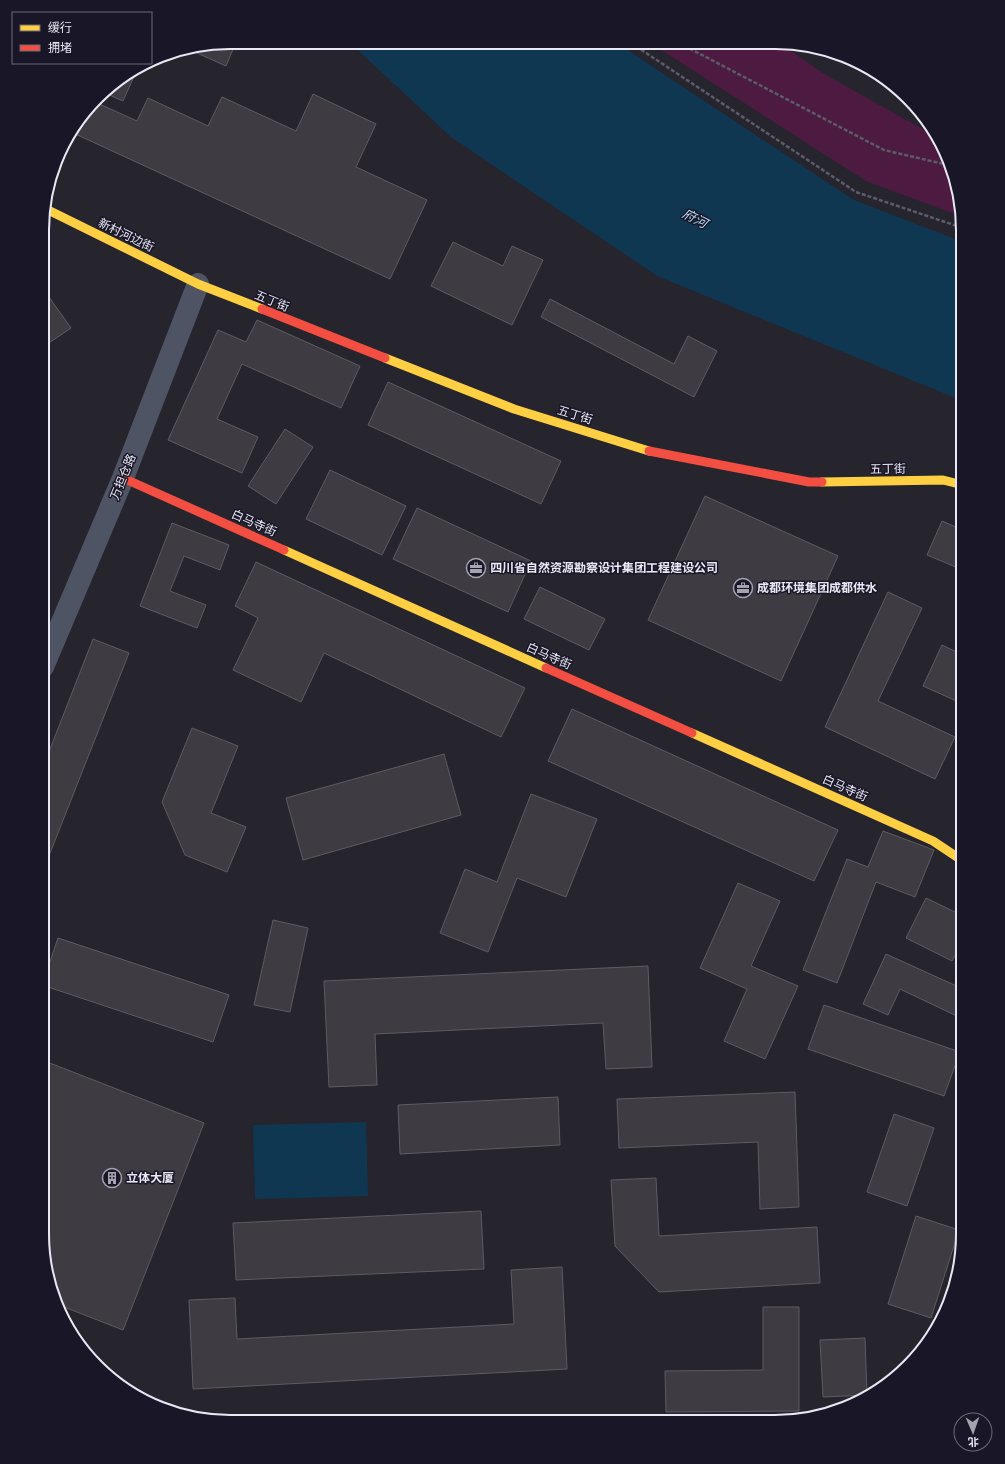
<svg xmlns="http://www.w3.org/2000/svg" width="1005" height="1464" font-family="'Noto Sans','Noto Sans SC',sans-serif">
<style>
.green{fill:#4d1b41}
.water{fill:#0f3752}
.building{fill:#3e3b42;stroke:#5f5b63}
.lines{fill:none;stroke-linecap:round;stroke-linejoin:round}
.path{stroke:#5a5d68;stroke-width:2.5;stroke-dasharray:4 2;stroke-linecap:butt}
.street{stroke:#4e5463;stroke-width:22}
.slow{stroke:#ffcf43;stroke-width:9}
.jam{stroke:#f24e42;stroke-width:9}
.labels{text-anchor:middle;stroke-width:3;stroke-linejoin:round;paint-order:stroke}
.street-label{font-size:12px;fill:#e9e8f4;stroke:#191727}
.poi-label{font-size:12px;font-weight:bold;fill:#e9e8f4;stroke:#191727;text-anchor:start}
.water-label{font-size:13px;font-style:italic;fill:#b3daf8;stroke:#191727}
.rim{fill:none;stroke:#e9e8f4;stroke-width:2}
</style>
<rect width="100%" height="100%" fill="#26242d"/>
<path class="green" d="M650 43 781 44 826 75 935 136 944 147 960 216 866 181Z"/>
<path class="water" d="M349 42 617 43 854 200 963 242V401L657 276 451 137Z
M366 1122 368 1196 255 1199 253 1125Z"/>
<path class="building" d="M230 42H236L226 66 188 49Z
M136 72 123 101 103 92 106 89Z
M313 94 376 124 356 167 427 200 390 279 71 132 95 102 137 121 148 98 208 126 222 97 296 131Z
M453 242 503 266 512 246 543 260 512 325 431 286Z
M44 290 71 328 43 347Z
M550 299 674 364 688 336 717 351 694 397 541 317Z
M257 320 360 366 341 408 242 364 217 419 258 437 242 473 168 440 218 330 246 342Z
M388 382 561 461 541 504 368 425Z
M285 429 313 447 276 504 248 486Z
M330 470 406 506 382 555 306 519Z
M705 496 838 556 781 681 648 620Z
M417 508 531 561 508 612 393 559Z
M942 521 963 530V570L927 555Z
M172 523 229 545 220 570 184 556 170 591 206 605 197 628 140 606Z
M256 562 525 688 501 737 324 653 301 702 233 670 258 618 235 606Z
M540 587 605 619 589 650 524 619Z
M888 592 922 608 878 701 955 737 935 779 825 727Z
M93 639 129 653 43 871V767Z
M942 645 963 655V704L923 686Z
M572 709 838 830 814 881 548 761Z
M192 728 238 746 211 813 246 827 227 872 185 855 162 802Z
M444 754 461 815 303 860 286 798Z
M963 779V794L957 792Z
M531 794 597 819 566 897 517 878 488 952 440 933 465 869 497 882Z
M883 831 934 850 915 897 876 882 837 983 803 970 847 859 868 867Z
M738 883 780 901 751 966 798 986 765 1059 724 1041 747 989 700 968Z
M926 898 963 916V939L952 961 906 938Z
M273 920 308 928 290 1012 254 1005Z
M58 938 229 995 213 1042 42 985Z
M886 954 963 989V1019L900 989 888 1015 863 1004Z
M648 966 652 1067 606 1069 603 1023 375 1034 377 1085 329 1087 324 981Z
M824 1005 960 1052 944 1096 808 1049Z
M42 1060 204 1123 123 1330 59 1305 42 1234Z
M795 1092 799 1207 760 1209 758 1142 619 1148 617 1099Z
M558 1097 560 1145 400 1154 398 1105Z
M894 1114 934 1128 907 1206 867 1192Z
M656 1178 659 1236 817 1227 820 1283 659 1292 615 1246 611 1180Z
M481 1211 484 1269 236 1280 233 1223Z
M916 1216 959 1230 931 1318 888 1304Z
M562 1267 567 1369 193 1389 189 1300 235 1298 237 1339 514 1324 511 1270Z
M763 1307H799V1411L666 1412 665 1371 763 1370Z
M865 1338 867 1395 823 1397 820 1340Z"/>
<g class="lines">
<path class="path" d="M631 43 856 192 963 228
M679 43 884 150 948 165"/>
<path class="street" d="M43 667 123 478 198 284"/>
<path class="slow" d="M44 208 198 284 262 309
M385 358 514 409 649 451
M822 482 943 480 963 485
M284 550 546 668
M692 733 933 841 963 861"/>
<path class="jam" d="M262 309 385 358
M649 451 809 482H822
M123 478 284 550
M546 668 692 733"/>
</g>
<defs>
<g id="office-ring" transform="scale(1)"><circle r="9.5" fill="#191727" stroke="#a5a3ae" stroke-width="1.5"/><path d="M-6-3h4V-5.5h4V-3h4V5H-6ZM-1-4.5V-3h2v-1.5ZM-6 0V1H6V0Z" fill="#a5a3ae"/></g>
<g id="building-ring" transform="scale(1)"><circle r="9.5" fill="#191727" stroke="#a5a3ae" stroke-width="1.5"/><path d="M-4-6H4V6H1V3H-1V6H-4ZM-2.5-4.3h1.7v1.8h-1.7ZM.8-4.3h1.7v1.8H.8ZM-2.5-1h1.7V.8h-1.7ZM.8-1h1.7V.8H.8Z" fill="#a5a3ae"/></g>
</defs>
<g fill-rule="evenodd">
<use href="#office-ring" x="476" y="568"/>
<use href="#office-ring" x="743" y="588"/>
<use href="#building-ring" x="112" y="1178"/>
</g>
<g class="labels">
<g class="street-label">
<text transform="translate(126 235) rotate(26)" y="4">新村河边街</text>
<text transform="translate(272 301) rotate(22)" y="4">五丁街</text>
<text transform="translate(575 415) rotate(17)" y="4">五丁街</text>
<text transform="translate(888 469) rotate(-1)" y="4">五丁街</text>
<text transform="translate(123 477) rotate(-68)" y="4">万担仓路</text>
<text transform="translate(254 523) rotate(24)" y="4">白马寺街</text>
<text transform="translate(549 656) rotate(24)" y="4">白马寺街</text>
<text transform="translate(845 788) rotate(24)" y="4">白马寺街</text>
</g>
<g class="poi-label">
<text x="490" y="572">四川省自然资源勘察设计集团工程建设公司</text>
<text x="757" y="592">成都环境集团成都供水</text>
<text x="126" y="1182">立体大厦</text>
</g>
<g class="water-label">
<text transform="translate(695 218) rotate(27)" y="5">府河</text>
</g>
</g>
<path d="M0 0H1005V1464H0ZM230 49H775A181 181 0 0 1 956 230V1234A181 181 0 0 1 775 1415H230A181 181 0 0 1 49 1234V230A181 181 0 0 1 230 49Z" fill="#191727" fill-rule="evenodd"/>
<path class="rim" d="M230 49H775A181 181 0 0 1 956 230V1234A181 181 0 0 1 775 1415H230A181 181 0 0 1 49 1234V230A181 181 0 0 1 230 49Z"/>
<rect x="12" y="12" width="140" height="52" fill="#191727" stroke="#6c6b79"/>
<rect x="20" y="25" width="20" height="6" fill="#ffcf43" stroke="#6c6b79"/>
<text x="48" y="32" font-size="12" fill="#e9e8f4">缓行</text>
<rect x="20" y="45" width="20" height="6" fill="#f24e42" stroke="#6c6b79"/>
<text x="48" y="52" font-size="12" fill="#e9e8f4">拥堵</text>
<g transform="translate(973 1432) rotate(178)"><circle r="19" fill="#191727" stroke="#6c6b79"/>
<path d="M0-3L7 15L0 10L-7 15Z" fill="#a5a3ae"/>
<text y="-6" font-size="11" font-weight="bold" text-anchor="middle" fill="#e9e8f4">北</text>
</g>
</svg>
